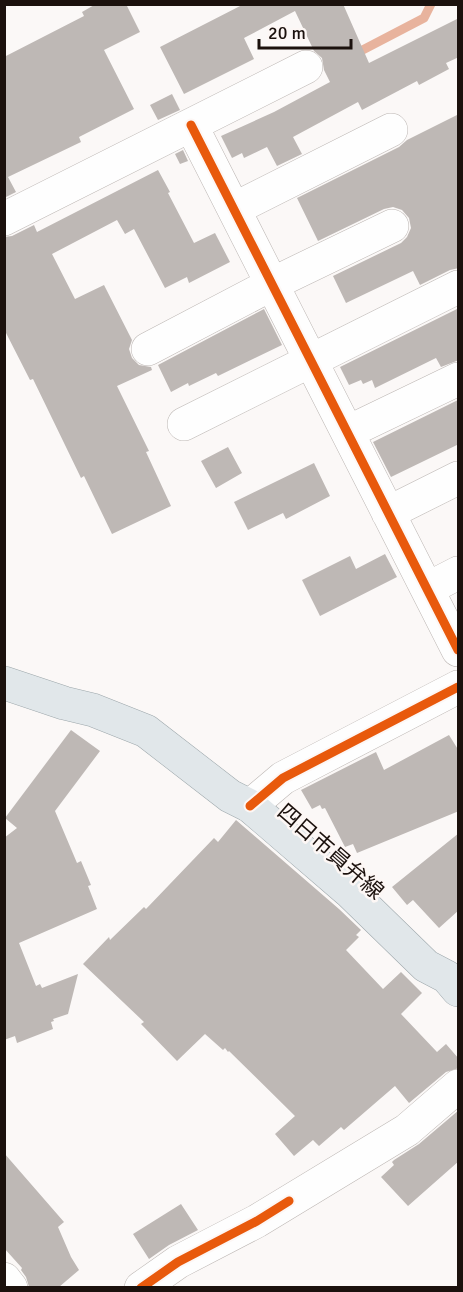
<svg xmlns="http://www.w3.org/2000/svg" width="463" height="1292" font-family="Signika,'Noto Sans JP',sans-serif">
<style>
.lines{fill:none;stroke-linecap:round;stroke-linejoin:round}
.stream{stroke:#e8b39d;stroke-width:9}
.building{fill:#beb8b5}
.minor-casing{stroke:#bcb6b3;stroke-width:34}
.major-casing{stroke:#9da7ab;stroke-width:34}
.minor{stroke:#fefefe;stroke-width:33}
.major{stroke:#e1e7ea;stroke-width:33}
.cycleway-casing{stroke:#fdf7f5;stroke-width:13}
.cycleway{stroke:#e8590c;stroke-width:9}
.labels{text-anchor:middle;stroke-width:5;stroke-linejoin:round;paint-order:stroke}
.street-label{font-size:22px;fill:#1b110d;stroke:#fdf7f5}
</style>
<rect width="100%" height="100%" fill="#fbf8f7"/>
<g class="lines">
<path class="stream" d="M353 55 424 18 431 4"/>
</g>
<path class="building" d="M96 4H126L140 32 104 50 134 109 79 137 81 142 8 177 16 192 4 198V57L84 16 82 12Z
M244 4H343L369 63 459 18V57L446 63 449 69 419 85 417 81 362 110 358 102 293 137 302 154 277 166 267 147 244 158 242 153 232 158 221 136 274 112 330 82 324 70 322 58 314 51 295 11 244 38 254 59 184 94 160 47Z
M172 94 180 110 158 120 150 105Z
M459 114V268L450 270 420 285 413 271 346 303 333 276 401 243 407 237 411 228 409 218 402 210 393 207 384 209 318 241 297 198 399 147 407 140Z
M183 150 188 161 180 164 175 154Z
M158 170 170 192 168 193 194 243 215 233 230 262 189 283 187 277 165 288 134 229 125 234 117 220 52 254 75 299 104 285 132 340 129 349 132 358 139 365 151 367 152 370 117 386 149 451 146 452 171 506 112 534 84 476 81 478 33 379 30 380 4 329V237L12 236 34 225 37 232Z
M459 308V360L441 367 436 358 375 388 372 380 363 384 361 380 349 385 340 367Z
M264 309 282 345 218 376 216 373 189 386 188 383 171 392 158 365Z
M458 400H459V444L391 477 373 442Z
M228 447 242 473 216 488 201 461Z
M314 463 330 496 286 519 283 513 248 530 234 502Z
M385 554 397 577 320 616 302 580 350 556 356 569Z
M71 730 100 751 55 811 77 863 81 861 91 885 88 886 97 909 19 943 36 986 40 984 42 988 78 974 68 1014 53 1019 54 1021 51 1022 53 1029 17 1043 15 1036 4 1040V838L17 828 5 818Z
M449 735 459 751V811L357 853 353 844 345 847 325 808 322 809 320 805 312 809 301 790 376 752 384 770Z
M236 820 339 909 361 930 356 935 359 937 346 950 383 989 401 972 422 993 401 1014 437 1052 446 1044 459 1059V1068L446 1072 409 1103 395 1086 344 1130 341 1127 319 1146 313 1140 294 1156 275 1134 295 1116 229 1051 228 1052 225 1048 223 1050 205 1034 177 1061 141 1024 144 1022 83 964 109 937 110 940 144 907 146 909 214 838 218 842Z
M459 833V910L439 928 413 900 407 905 392 887Z
M459 1110V1161L408 1206 381 1177 394 1165 392 1162 394 1160 419 1144Z
M4 1153 64 1222 58 1227 71 1257 79 1270 59 1287H29L26 1277 21 1270 22 1268 4 1248Z
M181 1204 198 1230 169 1245 149 1259 133 1234Z"/>
<g class="lines">
<g class="minor-casing">
<path id="minor" d="M191 125 458 650
M234 209 391 130
M4 219 306 67
M148 349 272 284 392 226
M184 424 458 287
M348 432 458 379
M388 513 458 478
M427 589 458 573
M250 806 283 778 458 687
M4 1279 11 1288
M141 1288 178 1262 257 1221 407 1130 458 1086"/>
</g>
<g class="major-casing">
<path id="major" d="M4 683 64 703 93 710 146 731 230 796 250 806 350 892 426 966 447 977 458 990"/>
</g>
<use href="#minor" class="minor"/>
<use href="#major" class="major"/>
<g class="cycleway-casing">
<path id="cycleway" d="M191 125 458 650
M250 806 283 778 458 687
M141 1288 178 1262 257 1221 289 1201"/>
</g>
<use href="#cycleway" class="cycleway"/>
</g>
<g class="labels">
<g class="street-label">
<text transform="translate(331 851) rotate(41)" y="8">四日市員弁線</text>
</g>
</g>
<rect width="463" height="1292" fill="none" stroke="#1b110d" stroke-width="12"/>
<path d="M259 39v9h92v-9" fill="none" stroke="#1b110d" stroke-width="3"/>
<text x="268" y="39" font-size="18" fill="#1b110d" stroke="#fdf7f5" stroke-width="4.5" paint-order="stroke">20 m</text>
</svg>
